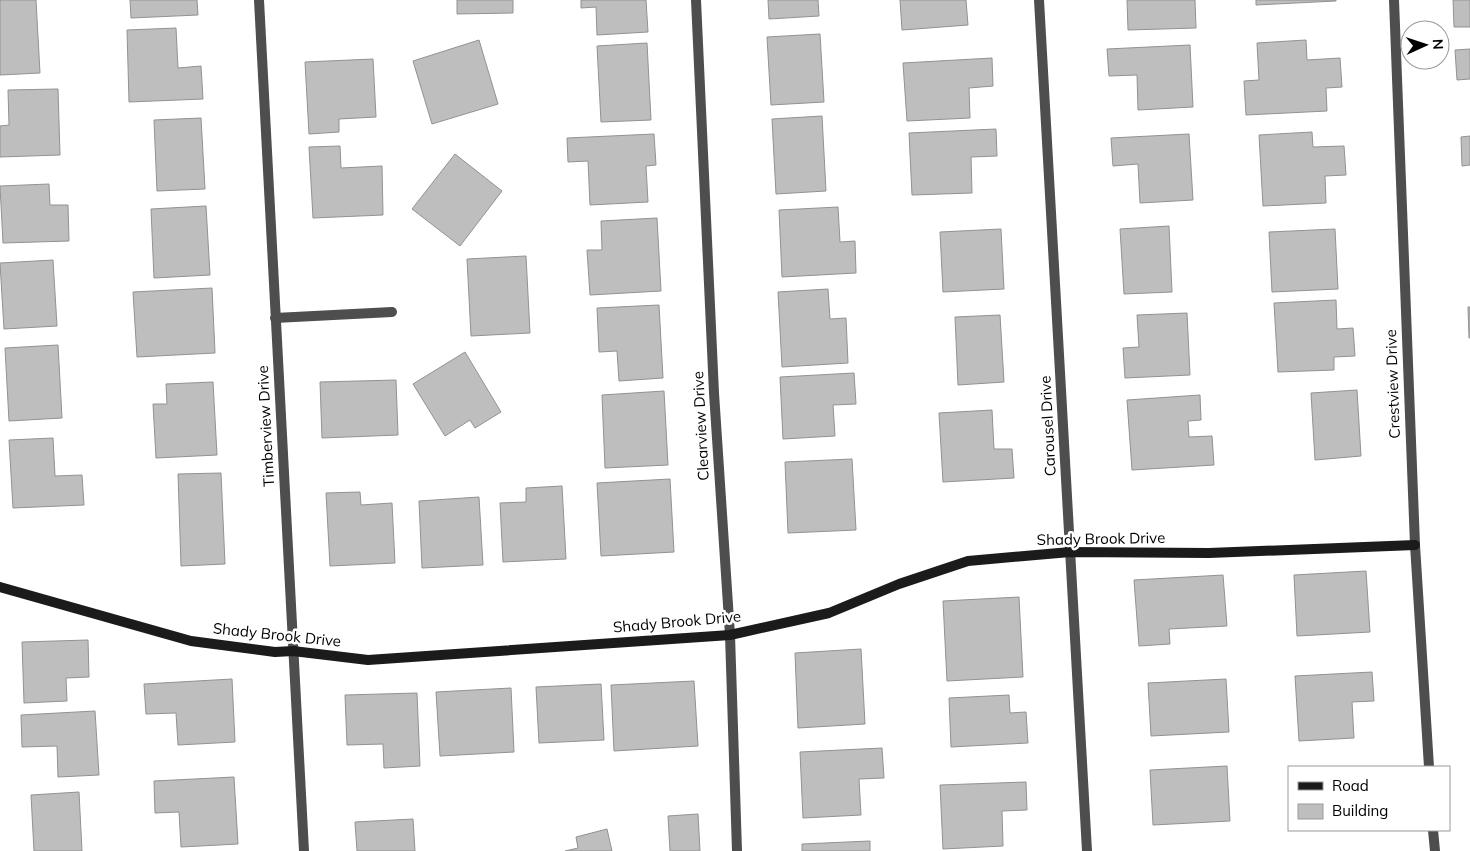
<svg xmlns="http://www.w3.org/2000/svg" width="1470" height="851" font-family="Mulish,sans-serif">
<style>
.building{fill:#bebebe;stroke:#929292}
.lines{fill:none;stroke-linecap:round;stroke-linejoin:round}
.street{stroke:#4e4e4e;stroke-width:10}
.secondary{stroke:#1b1b1b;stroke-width:10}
.labels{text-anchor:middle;stroke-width:5;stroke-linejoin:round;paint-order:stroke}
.street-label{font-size:15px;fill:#000;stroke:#fff}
</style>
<rect width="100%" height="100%" fill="#fff"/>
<path class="building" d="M0 0H36L40 73 0 75Z
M130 0H197L198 15 131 18Z
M457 0H513V13L457 14Z
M581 0H646L648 32 597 35 596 7 581 8Z
M768 0H818L819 16 769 19Z
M900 0H966L968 25 902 30Z
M1127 0H1195L1196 28 1128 30Z
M1256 0H1336V1L1256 5Z
M1453 0H1470V27H1454Z
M176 28 178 68 201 66 203 99 129 102 127 30Z
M820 34 824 102 771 105 767 37Z
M479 40 498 104 432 124 413 61Z
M1306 40 1307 60 1340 58 1342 87 1326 88 1327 111 1246 115 1244 81 1259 80 1257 43Z
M647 43 651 120 601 122 597 46Z
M1190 45 1193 107 1138 110 1137 75 1109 76 1107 49Z
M1470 49V79L1457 80 1455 50Z
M992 58 993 86 969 88 970 118 907 121 903 63Z
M373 59 376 117 339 119V132L309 134 305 62Z
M58 89 60 155 0 157V126L9 125 8 90Z
M822 116 826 191 776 194 772 119Z
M201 118 205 189 157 191 154 120Z
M996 129 997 156 971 157 972 193 912 195 909 133Z
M1312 132 1313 147 1344 146 1346 175 1325 176 1326 203 1263 206 1259 135Z
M654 134 656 165 646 166 648 202 590 205 588 161 568 162 567 138Z
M1189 134 1193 200 1140 203 1138 164 1113 166 1111 138Z
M1470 136V165L1462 166 1461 137Z
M340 146 341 168 382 166 383 215 313 218 309 147Z
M455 154 502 191 460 246 412 209Z
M49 184 50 205H68L69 241 3 243 0 186Z
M206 206 210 275 154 278 151 209Z
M838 207 840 242 855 241 856 273 782 277 779 210Z
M657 218 661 291 590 295 587 250H602L601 221Z
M1169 226 1172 292 1124 294 1120 229Z
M1001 229 1004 289 943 292 940 232Z
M1335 229 1338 289 1272 292 1269 232Z
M526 256 530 333 471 336 467 259Z
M53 260 57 326 4 329 0 263Z
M212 288 215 353 137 357 133 292Z
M828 289 830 319 846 318 848 363 782 367 778 292Z
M1336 300 1337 329 1353 328 1355 356 1334 357V370L1278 372 1274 303Z
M659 305 663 378 619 381 617 351 599 352 597 308Z
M1468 307H1470V338H1469Z
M1187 313 1190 375 1125 378 1123 348 1139 347 1137 315Z
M1000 315 1004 382 958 385 955 317Z
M58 345 62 418 9 421 5 348Z
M465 352 501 412 475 428 470 420 445 436 413 384Z
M854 373 856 404 833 405 835 436 783 439 780 377Z
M396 380 398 435 322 438 320 382Z
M213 382 217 455 156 458 153 404H167L166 384Z
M1357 390 1361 456 1315 460 1311 393Z
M664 391 668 465 605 468 602 395Z
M1200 395 1201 420 1188 421 1189 437 1212 436 1214 465 1132 470 1127 400Z
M992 410 994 449H1012L1014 478 943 482 939 413Z
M53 438 55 476 82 475 84 505 13 508 9 440Z
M852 459 856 530 788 533 785 462Z
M221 473 225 564 181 566 178 474Z
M670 479 674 552 601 556 597 483Z
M562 486 566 559 503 562 500 503 526 502V488Z
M360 492 361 505 392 503 395 563 330 566 326 493Z
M479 497 483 565 422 568 419 501Z
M1366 571 1370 632 1297 636 1294 575Z
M1223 575 1227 626 1169 629 1170 644 1139 646 1134 580Z
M1019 597 1023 677 947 681 943 601Z
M88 640 89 677 66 678 67 701 24 703 22 642Z
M861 649 865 724 798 728 795 653Z
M1372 672 1374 701 1352 702 1354 738 1299 741 1295 676Z
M232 679 235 742 178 745 176 713 146 714 144 684Z
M1226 679 1229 732 1151 736 1148 683Z
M694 681 698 746 614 751 611 685Z
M601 684 604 740 539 743 536 687Z
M511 688 514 752 440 756 436 692Z
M417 693 420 766 384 768 383 744 347 745 345 695Z
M1009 695 1010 713 1026 712 1028 743 951 747 949 698Z
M95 711 99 775 58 777 57 746 22 747 21 715Z
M882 748 884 778 859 779 861 815 803 818 800 752Z
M1227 766 1230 821 1153 825 1150 770Z
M234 777 238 844 181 847 179 812 155 813 154 781Z
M1026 782 1027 810 1002 811 1003 846 943 849 940 785Z
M79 792 82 851H34L31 795Z
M698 814 700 851H670L668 816Z
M413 819 415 851H357L355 822Z
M607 829 612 851H565L578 848 576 837Z
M870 841V851H802V844Z"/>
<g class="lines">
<path class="street" d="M259 0 304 851
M696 0 714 393 730 635 737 851
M1039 0 1087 851
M1394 0 1415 545 1429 767
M275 318 392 312
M1433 830 1435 851"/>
<path class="secondary" d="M0 587 191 641 275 652 293 651 368 660 730 635 829 613 899 584 968 561 1070 552 1209 553 1415 545"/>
</g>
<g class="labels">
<g class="street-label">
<text transform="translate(1393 384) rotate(-92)" y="5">Crestview Drive</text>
<text transform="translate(266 426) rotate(-93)" y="5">Timberview Drive</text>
<text transform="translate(701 426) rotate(-93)" y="5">Clearview Drive</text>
<text transform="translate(1048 426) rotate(-93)" y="5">Carousel Drive</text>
<text transform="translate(1101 539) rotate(-1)" y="5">Shady Brook Drive</text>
<text transform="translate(677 622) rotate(-5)" y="5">Shady Brook Drive</text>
<text transform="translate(277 635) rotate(6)" y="5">Shady Brook Drive</text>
</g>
</g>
<rect x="1288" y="766" width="162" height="65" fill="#ffffff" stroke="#999999"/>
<rect x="1298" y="782" width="25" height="8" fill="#1b1b1b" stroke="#999999"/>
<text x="1332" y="791" font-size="15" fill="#000000">Road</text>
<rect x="1298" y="804" width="25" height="15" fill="#bebebe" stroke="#999999"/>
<text x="1332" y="816" font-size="15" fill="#000000">Building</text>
<g transform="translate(1425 45) rotate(87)"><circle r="24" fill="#ffffff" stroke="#999999"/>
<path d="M0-4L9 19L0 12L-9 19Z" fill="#000000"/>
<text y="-8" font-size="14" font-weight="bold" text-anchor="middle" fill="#000000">N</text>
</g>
</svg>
